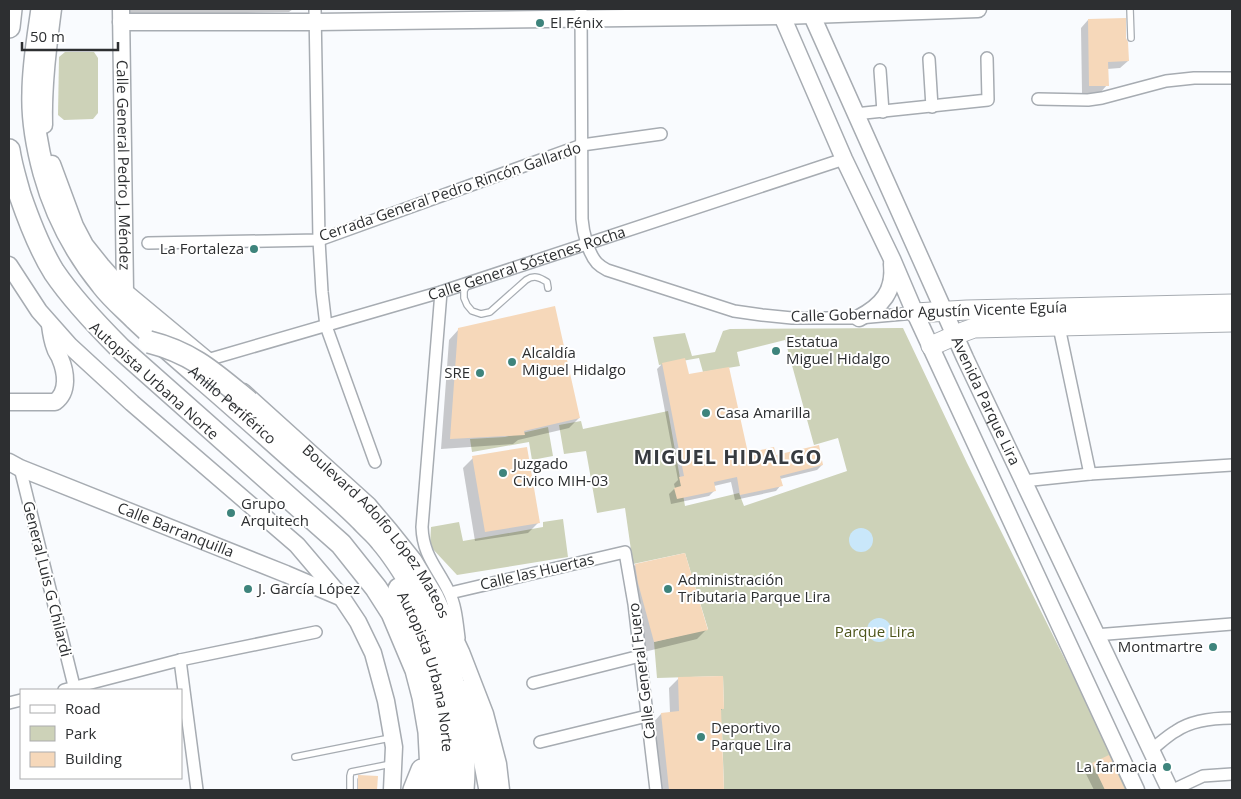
<svg xmlns="http://www.w3.org/2000/svg" width="1241" height="799" font-family="'Open Sans',sans-serif">
<rect width="100%" height="100%" fill="#f9fbfe"/>
<g fill="#cdd2b8">
<polygon points="65,52 94,52 98,58 98,113 93,119 64,120 58,115 59,57"/>
<polygon points="903,328 967,463 1130,790 724,790 722,728 696,710 724,709 723,676 657,678 654,642 708,629 685,553 633,564 625,508 597,513 586,451 564,454 559,425 581,421 583,429 668,411 685,506 739,493 744,506 847,471 838,438 814,445 785,340 737,352 740,366 703,372 699,358 659,365 653,337 685,333 692,356 715,352 723,331 730,329"/>
<polygon points="548,427 553,456 532,460 529,442 472,452 470,439 505,437"/>
<polygon points="563,519 568,557 457,575 430,546 431,527 459,522 463,541 543,527 543,522"/>
</g>
<g fill="#c9e7fa">
<circle cx="861" cy="540" r="12"/>
<circle cx="879" cy="630" r="12"/>
</g>
<g fill="#0003">
<polygon points="128,9 293,9 289,12 128,16"/>
<polygon points="1088,20 1128,61 1120,68 1107,69 1107,85 1100,93 1082,93 1081,28"/>
<polygon points="459,329 579,418 569,428 518,440 513,444 441,449 449,340"/>
<polygon points="662,364 688,375 747,454 775,457 822,465 817,470 780,479 781,485 776,491 735,500 731,482 714,486 715,490 709,496 671,504 669,494 675,488 674,484 678,480 657,369"/>
<polygon points="473,458 538,523 528,533 475,541 463,468"/>
<polygon points="635,565 707,629 697,639 644,652 625,575"/>
<polygon points="679,678 723,708 720,711 723,790 659,790 652,724 661,714 670,713 669,688"/>
<polygon points="1108,757 1124,790 1094,790 1085,772 1093,764"/>
<polygon points="359,776 376,777 376,790 357,790 357,779"/>
</g>
<g fill="#f6d8ba">
<polygon points="1126,18 1126,38 1128,42 1129,61 1108,62 1109,86 1089,86 1088,19"/>
<polygon points="555,306 580,418 524,431 525,435 450,439 458,328"/>
<polygon points="685,358 689,374 729,367 748,453 774,447 776,455 819,445 823,465 780,476 783,486 740,495 737,477 714,482 716,491 677,499 674,488 681,486 679,477 684,476 662,363"/>
<polygon points="527,447 540,523 485,532 472,456"/>
<polygon points="685,553 708,630 654,642 638,583 635,564"/>
<polygon points="723,676 724,709 721,709 724,790 669,790 661,713 679,711 678,677"/>
<polygon points="1109,755 1114,766 1125,790 1105,790 1092,763"/>
<polygon points="358,775 378,776 377,790 358,790"/>
</g>
<g fill="none" stroke-linecap="round" stroke-linejoin="round">
<g stroke="#a7acb2" stroke-width="8">
<g id="lane">
<polyline points="1130,9 1131,38"/>
<path d="M467,285L464,291V298L467,305L472,311L481,314L490,312L526,280C534,275 539,277 547,282L548,288"/>
<polyline points="295,757 390,738"/>
<polyline points="350,790 350,776 351,772 391,764"/>
</g>
</g>
<g stroke="#a7acb2" stroke-width="14">
<g id="street">
<polyline points="315,9 319,240 322,292 326,326 375,462"/>
<path d="M581,9L582,219C583,232 588,253 597,263C600,266 603,268 607,270L734,311L762,315L792,318H859L915,313"/>
<polyline points="929,59 932,107"/>
<polyline points="880,70 883,112"/>
<polyline points="1038,99 1088,100 1102,98 1166,81 1194,78 1232,78"/>
<polyline points="855,114 988,100 987,58"/>
<polyline points="148,243 319,240 582,145 661,134"/>
<path d="M441,292L422,527C423,556 437,567 449,592C456,606 457,623 459,638"/>
<polyline points="1059,327 1090,474"/>
<path id="s1" d="M207,360L441,292L844,159"/>
<polyline points="20,468 75,690"/>
<polyline points="1023,481 1090,474 1232,465"/>
<polyline points="450,593 625,552 634,604 656,790"/>
<polyline points="1095,635 1232,624"/>
<polyline points="180,660 197,790"/>
<polyline points="533,683 640,656"/>
<polyline points="64,690 180,660 316,632"/>
<polyline points="9,703 21,700"/>
<polyline points="540,742 647,716"/>
<path d="M1151,750C1159,744 1167,736 1176,731C1192,720 1213,718 1232,718"/>
<polyline points="1173,790 1203,776 1232,774"/>
</g>
</g>
<g stroke="#a7acb2" stroke-width="19">
<g id="secondary">
<path id="s2" d="M121,9L125,292"/>
<polyline points="779,9 844,159 892,259 915,313 1136,790"/>
<path id="s3" d="M809,9L965,358L1170,790"/>
<polyline points="121,22 316,22 782,16 978,9"/>
<path d="M44,125C43,86 48,47 53,9"/>
<polyline points="52,164 75,226 85,245 101,265 125,292 208,361"/>
<polyline points="9,265 39,311 70,346 132,403 297,545 342,598 358,622 373,653 386,701 394,747 392,790"/>
<path d="M859,318C882,306 895,291 892,264"/>
<path id="s4" d="M243,392L368,505L390,531L414,561L435,596L461,652L485,714L498,764L501,790"/>
<path d="M9,402H55C69,392 66,372 60,358C59,355 56,352 55,348C52,340 51,333 50,325"/>
<path id="s5" d="M9,462L20,468L286,574L340,597"/>
</g>
</g>
<g stroke="#a7acb2" stroke-width="21">
<g id="primary">
<polyline points="915,313 967,310 1232,304"/>
<polyline points="931,346 963,332 974,328 1232,322"/>
</g>
</g>
<g stroke="#a7acb2" stroke-width="24">
<g id="highway">
<path id="s6" d="M42,9C38,37 33,65 33,93C32,119 37,147 44,173C55,213 76,253 102,285C112,298 124,308 135,319C156,339 177,357 199,376C233,405 267,436 301,466C322,484 342,501 361,520C367,527 375,533 381,541C394,556 405,574 415,591C420,599 426,607 430,616C454,670 468,731 463,790"/>
<polyline points="9,27 11,9"/>
<path d="M9,150C11,165 16,180 20,195C29,221 39,248 54,272C73,300 96,324 120,348L341,544L376,588L392,613L416,670L423,697L429,732L431,771L430,790"/>
<path id="s7" d="M399,589C435,653 451,717 447,790"/>
<polyline points="466,691 480,738 490,790"/>
<polyline points="414,790 422,770"/>
</g>
</g>
<use href="#lane" stroke="#fff" stroke-width="5.5"/>
<use href="#street" stroke="#fff" stroke-width="11"/>
<use href="#secondary" stroke="#fff" stroke-width="16"/>
<use href="#primary" stroke="#fff" stroke-width="19"/>
<use href="#highway" stroke="#fff" stroke-width="21"/>
<g stroke="#a7acb2" stroke-width="24" stroke-linecap="butt">
<path id="highway-bridge" d="M149,342C193,353 215,374 249,402"/>
</g>
<use href="#highway-bridge" stroke="#fff" stroke-width="21"/>
</g>
<g fill="#3e847c" stroke="#fff" stroke-width="2">
<circle cx="540" cy="23" r="5"/>
<circle cx="254" cy="249" r="5"/>
<circle cx="776" cy="351" r="5"/>
<circle cx="512" cy="362" r="5"/>
<circle cx="480" cy="373" r="5"/>
<circle cx="706" cy="413" r="5"/>
<circle cx="503" cy="473" r="5"/>
<circle cx="231" cy="513" r="5"/>
<circle cx="248" cy="589" r="5"/>
<circle cx="668" cy="589" r="5"/>
<circle cx="1213" cy="647" r="5"/>
<circle cx="701" cy="737" r="5"/>
<circle cx="1167" cy="767" r="5"/>
</g>
<g text-anchor="middle" stroke-width="4" stroke-linejoin="round" paint-order="stroke">
<g font-size="15" fill="#2d2f31" stroke="#fff" text-anchor="start">
<text x="550" y="28">El Fénix</text>
<text x="244" y="254" text-anchor="end">La Fortaleza</text>
<text x="786" y="347">Estatua<tspan x="786" dy="17">Miguel Hidalgo</tspan></text>
<text x="522" y="358">Alcaldía<tspan x="522" dy="17">Miguel Hidalgo</tspan></text>
<text x="470" y="378" text-anchor="end">SRE</text>
<text x="716" y="418">Casa Amarilla</text>
<text x="513" y="469">Juzgado<tspan x="513" dy="17">Civico MIH-03</tspan></text>
<text x="241" y="509">Grupo<tspan x="241" dy="17">Arquitech</tspan></text>
<text x="678" y="585">Administración<tspan x="678" dy="17">Tributaria Parque Lira</tspan></text>
<text x="258" y="594">J. García López</text>
<text x="1203" y="652" text-anchor="end">Montmartre</text>
<text x="711" y="733">Deportivo<tspan x="711" dy="17">Parque Lira</tspan></text>
<text x="1157" y="772" text-anchor="end">La farmacia</text>
</g>
<g font-size="15" fill="#2d2f31" stroke="#fff">
<text dy="5" stroke="none"><textPath href="#s2" startOffset="156">Calle General Pedro J. Méndez</textPath></text>
<text transform="translate(450 192) rotate(-19)" y="5">Cerrada General Pedro Rincón Gallardo</text>
<text dy="5" stroke="none"><textPath href="#s1" startOffset="334">Calle General Sóstenes Rocha</textPath></text>
<text transform="translate(929 312) rotate(-2)" y="5">Calle Gobernador Agustín Vicente Eguía</text>
<text transform="translate(154 381) rotate(42)" y="5">Autopista Urbana Norte</text>
<text dy="5" stroke="none"><textPath href="#s3" startOffset="430">Avenida Parque Lira</textPath></text>
<text dy="5" stroke="none"><textPath href="#s6" startOffset="470">Anillo Periférico</textPath></text>
<text dy="5" stroke="none"><textPath href="#s5" startOffset="180">Calle Barranquilla</textPath></text>
<text dy="5" stroke="none"><textPath href="#s4" startOffset="194">Boulevard Adolfo López Mateos</textPath></text>
<text transform="translate(537 572) rotate(-13)" y="5">Calle las Huertas</text>
<text transform="translate(47 579) rotate(76)" y="5">General Luis G Chilardi</text>
<text transform="translate(642 671) rotate(-97)" y="5">Calle General Fuero</text>
<text dy="5" stroke="none"><textPath href="#s7" startOffset="88">Autopista Urbana Norte</textPath></text>
</g>
<g font-size="15" fill="#4d551a" stroke="#fff">
<text x="875" y="637">Parque Lira</text>
</g>
<g font-size="20" font-weight="bold" letter-spacing="1" fill="#373b40" stroke="#fff">
<text x="728" y="464">MIGUEL HIDALGO</text>
</g>
</g>
<rect width="1241" height="799" fill="none" stroke="#2d2f31" stroke-width="20"/>
<rect x="20" y="689" width="162" height="90" fill="#ffffff" stroke="#abacad"/>
<rect x="30" y="705" width="25" height="8" fill="#ffffff" stroke="#abacad"/>
<text x="65" y="714" font-size="15" fill="#2d2f31">Road</text>
<rect x="30" y="726" width="25" height="15" fill="#cdd2b8" stroke="#abacad"/>
<text x="65" y="739" font-size="15" fill="#2d2f31">Park</text>
<rect x="30" y="752" width="25" height="15" fill="#f6d8ba" stroke="#abacad"/>
<text x="65" y="764" font-size="15" fill="#2d2f31">Building</text>
<path d="M22 42v8h96v-8" fill="none" stroke="#2d2f31" stroke-width="2.5"/>
<text x="30" y="42" font-size="15" fill="#2d2f31" stroke="#ffffff" stroke-width="4" paint-order="stroke">50 m</text>
</svg>
